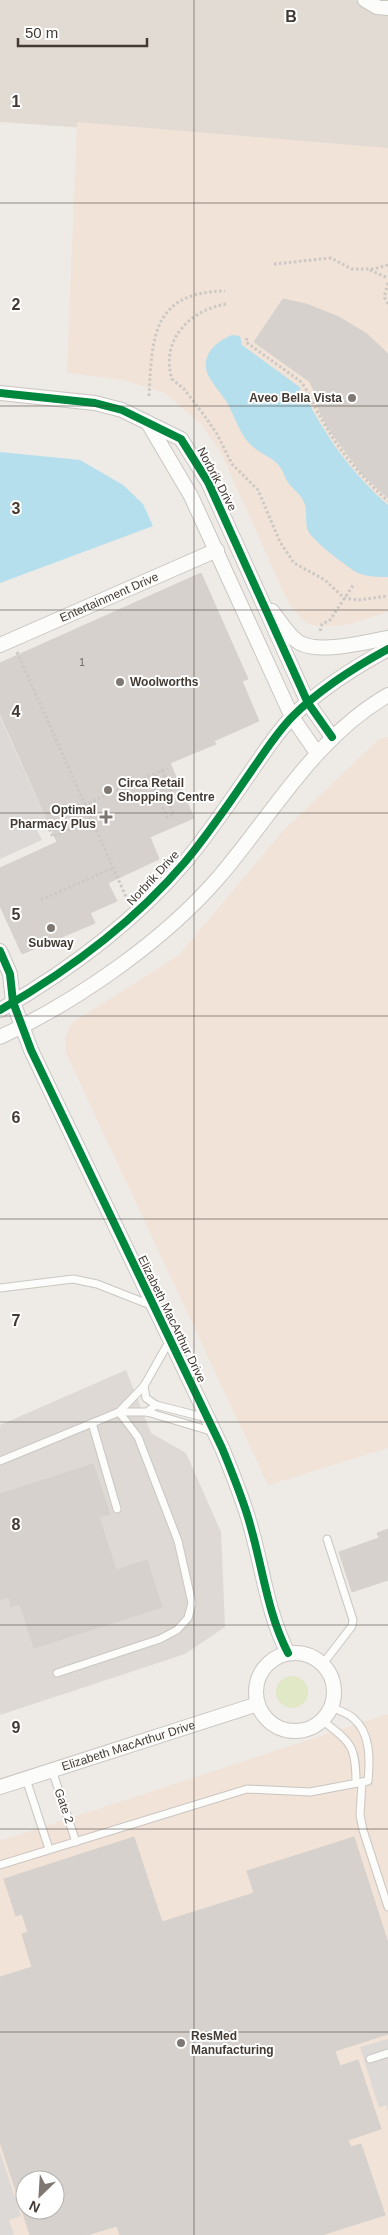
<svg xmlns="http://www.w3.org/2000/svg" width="388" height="2235" font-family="Arial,sans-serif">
<rect width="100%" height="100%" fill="#eeeae6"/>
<polygon fill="#e2dbd3" points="0,0 388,0 388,149 0,122"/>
<g fill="#f1e3d8" fill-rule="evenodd">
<polygon points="77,122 388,148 388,612 342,626 317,626 306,623 289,604 221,453 200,423 165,393 123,380 67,373"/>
<polygon points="388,737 388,1448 268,1485 66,1053 65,1037 72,1023 179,955 282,832 379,739"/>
<path d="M388,1714V2235H0V1841ZM25,2180H55V2210H25Z"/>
</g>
<polygon fill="#ded9d4" points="126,1370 151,1433 186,1453 221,1532 225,1627 185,1654 0,1715 0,1425"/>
<circle fill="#e0e8c6" cx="292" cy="1692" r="16"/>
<g fill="#ddd9d6">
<polygon points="0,717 46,819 34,824 42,840 0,859"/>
<polygon points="388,2039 388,2111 386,2105 379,2108 360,2047"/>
<polygon points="0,2152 21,2216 9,2220 14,2235 0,2235"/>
</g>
<g fill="#b5dfed">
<path d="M232,335L240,336L242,345L301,388L299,391L306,404L309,403C330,443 354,475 388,505V577C378,577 367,577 358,573C348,568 312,540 308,531C305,524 307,512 305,505C302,495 295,491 289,484C285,479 284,472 280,467C272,456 259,454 250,444C240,434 234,416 228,404C222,394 213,385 208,375C200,356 215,342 232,335Z"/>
<polygon points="0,452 80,460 123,485 143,504 153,526 0,583"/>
</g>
<g fill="#d6d1cd" stroke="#d6d1cc" fill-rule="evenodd">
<polygon points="283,299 306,304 339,317 367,334 388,354 388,498 362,474 328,428 314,399 317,398 310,382 254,342"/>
<path d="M201,573L248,679L242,681L259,721L214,741L216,744L170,763L194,818L150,837L159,859L108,883L117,901L90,913L95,923L22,954L0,906V868L57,842L0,714V663ZM76,865L90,894L55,911L40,882Z"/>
<polygon points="76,865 90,894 55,911 40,882"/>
<polygon points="93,1464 110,1514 99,1517 116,1570 147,1560 162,1607 34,1648 20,1604 11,1607 9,1597 0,1600 0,1494"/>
<polygon points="388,1529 388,1580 352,1592 339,1552 379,1538 377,1533"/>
<path d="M134,1837L162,1922L254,1893L247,1871L354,1837L388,1943V2034L335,2051L340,2066L358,2060L381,2129L348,2140L351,2147L361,2144L385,2215L322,2235H120L117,2226L87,2235H30L0,2142V1977L32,1967L22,1934L28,1932L22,1914L16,1916L4,1879ZM25,2180H55V2210H25Z"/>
</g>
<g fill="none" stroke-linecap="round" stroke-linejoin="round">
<g stroke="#cac6c2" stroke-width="9">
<g id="service">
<polyline points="0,1288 73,1279 97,1284 153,1306"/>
<polyline points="144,1386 146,1398 156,1405"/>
<polyline points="119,1412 147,1412 214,1432"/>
<polyline points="147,1412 156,1405 207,1418"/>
<polyline points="92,1423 117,1509"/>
<polyline points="0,1461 119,1412 144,1386 170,1340"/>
<polyline points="322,1665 352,1626 353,1620 327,1539"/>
<polyline points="57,1673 160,1639 177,1630 188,1618 192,1603 178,1541 138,1437 119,1412"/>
<path d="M322,1720C351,1743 356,1745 356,1783"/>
<polyline points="52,1770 76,1842"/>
<polyline points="26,1779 49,1849"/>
<polyline points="362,1782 360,1815 363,1830 388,1907"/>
<path d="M0,1865L247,1789L310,1792L368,1781C370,1760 371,1733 353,1718C347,1713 338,1710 331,1707"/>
<polyline points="370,2059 388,2053"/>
</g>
</g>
<g stroke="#cac6c2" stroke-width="16">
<g id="minor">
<polyline points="365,0 377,7 388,8"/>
<polyline points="0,393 95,403 122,410 181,439 208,482 308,703 332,737"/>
<polyline points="148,423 191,496 292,717 317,753"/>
<path d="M272,611C280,621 289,637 300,643C321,654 365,642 388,638"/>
<path id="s1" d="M0,645L217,550"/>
<path d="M0,951L10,974L13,1002L31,1050L222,1448C233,1475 244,1501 251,1528C263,1570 268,1615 288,1653"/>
<path d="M0,1010C68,971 134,922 185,862C210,832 232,799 254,767C266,750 278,731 293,716C320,689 355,667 388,649"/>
<path d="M0,1037C76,1002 165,940 219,877C273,814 314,738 388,695"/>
<circle cx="295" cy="1692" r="39"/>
<path id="s2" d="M0,1787L258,1704"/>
</g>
</g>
<g stroke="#ccc9c5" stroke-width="3" stroke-dasharray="2.5 2.5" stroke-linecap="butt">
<polyline points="274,264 331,258 352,269 373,269 388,265"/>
<polyline points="370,270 388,278"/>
<polyline points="388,283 384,297 388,304"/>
<path d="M226,304C190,310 160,340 172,379L184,389L204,415L217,434L232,464L258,490L280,542L294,563L325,580L344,598L358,600L388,596"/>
<path d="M247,338L246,342L300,381L305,387C328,435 348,465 388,501"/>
<path d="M149,396C152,338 152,292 225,291"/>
<polyline points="320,631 322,624 330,620 354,584"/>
<polyline points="17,652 127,899"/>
<polyline points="162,770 173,795"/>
<polyline points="152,784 167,817 174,814 155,773"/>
<polyline points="84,805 167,768"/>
<polyline points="34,823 46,822 53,837 92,820"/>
<polyline points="41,900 113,868"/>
</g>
<use href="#service" stroke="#fcfcfb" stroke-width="7"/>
<use href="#minor" stroke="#fcfcfb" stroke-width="14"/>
<g stroke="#fff" stroke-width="11">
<g id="cycleway">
<polyline points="0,393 95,403 122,410 181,439 208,482 308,703 332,737"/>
<path d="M0,951L10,974L13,1002L31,1050L222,1448C233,1475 244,1501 251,1528C263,1570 268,1615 288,1653"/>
<path d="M0,1010C68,971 134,922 185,862C210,832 232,799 254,767C266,750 278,731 293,716C320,689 355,667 388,649"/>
</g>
</g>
<use href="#cycleway" stroke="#00873e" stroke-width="8"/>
</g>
<path fill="none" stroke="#433a33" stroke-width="1" stroke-opacity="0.55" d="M194,0V2235M0,203H388M0,406H388M0,610H388M0,813H388M0,1016H388M0,1219H388M0,1422H388M0,1625H388M0,1829H388M0,2032H388"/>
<g fill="#7f7872" stroke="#fff" stroke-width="2">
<circle cx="352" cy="398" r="5"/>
<circle cx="120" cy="682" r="5"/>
<circle cx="108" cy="790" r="5"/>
<path d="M103.5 809.5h5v5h5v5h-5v5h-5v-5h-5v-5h5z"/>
<circle cx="51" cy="928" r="5"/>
<circle cx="181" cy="2043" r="5"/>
</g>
<g text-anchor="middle" stroke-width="4" stroke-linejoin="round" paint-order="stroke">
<g font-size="10" fill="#69615b">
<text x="82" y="666">1</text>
</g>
<g font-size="12" font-weight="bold" fill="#433a33" stroke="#fff" text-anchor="start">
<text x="342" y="402" text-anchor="end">Aveo Bella Vista</text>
<text x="130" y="686">Woolworths</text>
<text x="118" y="787">Circa Retail<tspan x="118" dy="14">Shopping Centre</tspan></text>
<text x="96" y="814" text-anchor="end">Optimal<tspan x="96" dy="14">Pharmacy Plus</tspan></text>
<text x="51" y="947" text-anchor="middle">Subway</text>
<text x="191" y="2040">ResMed<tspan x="191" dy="14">Manufacturing</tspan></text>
</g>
<g font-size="12" fill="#433a33" stroke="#fff">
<text transform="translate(217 479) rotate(62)" y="4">Norbrik Drive</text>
<text dy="4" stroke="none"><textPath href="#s1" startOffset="119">Entertainment Drive</textPath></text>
<text transform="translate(153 878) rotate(-47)" y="4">Norbrik Drive</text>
<text transform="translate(172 1319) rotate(64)" y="4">Elizabeth MacArthur Drive</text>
<text dy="4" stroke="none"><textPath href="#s2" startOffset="135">Elizabeth MacArthur Drive</textPath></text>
<text transform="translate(64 1806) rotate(71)" y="4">Gate 2</text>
</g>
</g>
<g font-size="16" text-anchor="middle" font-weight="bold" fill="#433a33" stroke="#fff" stroke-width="4" stroke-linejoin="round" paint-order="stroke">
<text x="291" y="22">B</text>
<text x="16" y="107">1</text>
<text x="16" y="310">2</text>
<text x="16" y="514">3</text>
<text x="16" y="717">4</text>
<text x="16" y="920">5</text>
<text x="16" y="1123">6</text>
<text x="16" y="1326">7</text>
<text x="16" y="1530">8</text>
<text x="16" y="1733">9</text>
</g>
<g transform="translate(40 2195) rotate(205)"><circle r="24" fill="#ffffff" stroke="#b4b0ad"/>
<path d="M0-4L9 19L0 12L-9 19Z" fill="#7f7872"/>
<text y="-8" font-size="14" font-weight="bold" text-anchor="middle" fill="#433a33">N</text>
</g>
<path d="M18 38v8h129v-8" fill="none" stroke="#433a33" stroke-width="2.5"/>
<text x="25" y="38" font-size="15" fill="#433a33" stroke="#ffffff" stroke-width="4" paint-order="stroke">50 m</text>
</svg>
